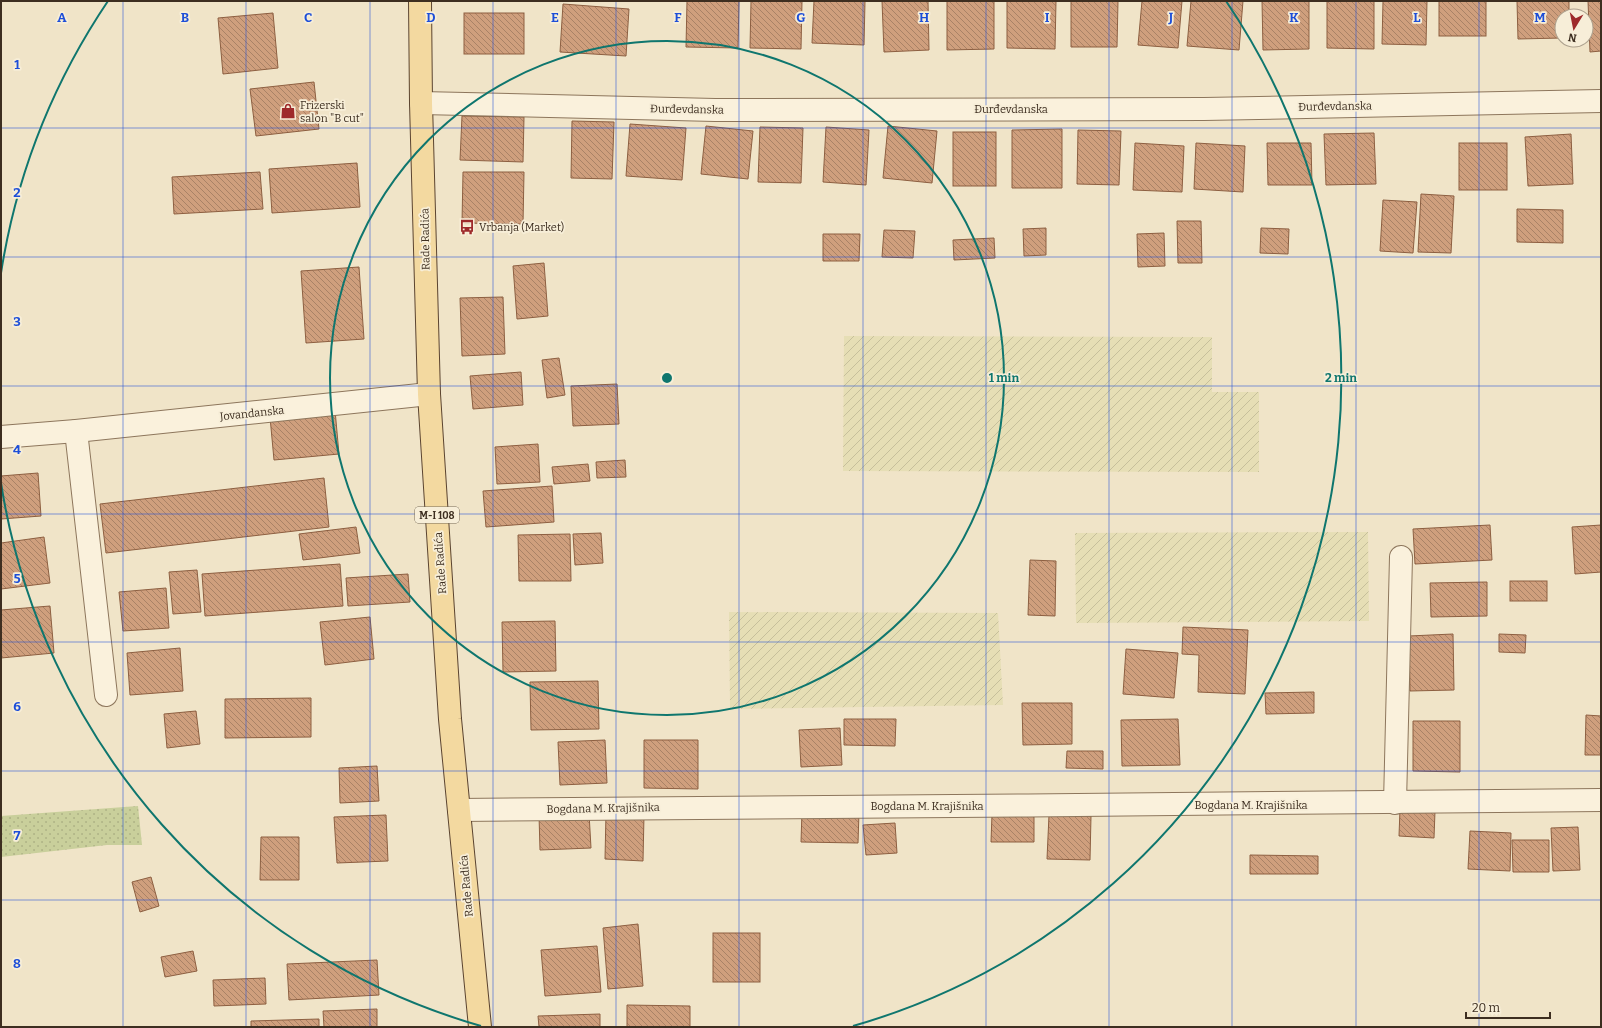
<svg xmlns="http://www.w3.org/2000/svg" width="1602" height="1028" font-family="Bitter,serif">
<defs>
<pattern id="farmland-furrows" width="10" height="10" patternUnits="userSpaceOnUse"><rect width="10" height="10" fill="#e6deb5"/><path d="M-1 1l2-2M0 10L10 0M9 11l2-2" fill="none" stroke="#c6bf9b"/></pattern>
<pattern id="grass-dots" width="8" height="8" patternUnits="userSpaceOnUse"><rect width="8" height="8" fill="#c9cf9b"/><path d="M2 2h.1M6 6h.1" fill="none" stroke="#aeb285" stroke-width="1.8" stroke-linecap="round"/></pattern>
<pattern id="building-back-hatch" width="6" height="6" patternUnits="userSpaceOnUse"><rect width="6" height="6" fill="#cf9f7d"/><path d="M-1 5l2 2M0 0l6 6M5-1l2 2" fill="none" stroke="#a98266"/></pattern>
</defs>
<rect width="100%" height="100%" fill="#f0e4c8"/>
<g fill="url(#farmland-furrows)">
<polygon points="844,336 1212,337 1212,392 1259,392 1259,472 843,471"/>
<polygon points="1368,532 1369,621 1076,623 1075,533"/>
<polygon points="729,612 998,613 1003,705 730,709"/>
</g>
<polygon fill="url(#grass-dots)" points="138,806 142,845 107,845 1,857 1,816"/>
<g fill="url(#building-back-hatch)" stroke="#8d5f41">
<polygon points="687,1 739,1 738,48 686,47"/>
<polygon points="751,1 802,1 801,49 750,48"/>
<polygon points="814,1 865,1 864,45 812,43"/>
<polygon points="882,1 928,1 929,50 884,52"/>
<polygon points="947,1 994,1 994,49 947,50"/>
<polygon points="1007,1 1056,1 1055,49 1007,48"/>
<polygon points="1071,1 1118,1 1117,47 1071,47"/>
<polygon points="1142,1 1182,1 1178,48 1138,45"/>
<polygon points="1191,1 1243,1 1239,50 1187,46"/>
<polygon points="1262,1 1309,1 1309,49 1263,50"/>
<polygon points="1327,1 1374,1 1374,49 1327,48"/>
<polygon points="1383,1 1427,1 1426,45 1382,44"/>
<rect x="1439" y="1" width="47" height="35"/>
<polygon points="1517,1 1569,1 1569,16 1562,16 1562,38 1518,39"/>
<polygon points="1588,1 1601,1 1601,51 1590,52"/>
<polygon points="563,4 629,9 626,56 560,52"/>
<polygon points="273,13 278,68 223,74 218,18"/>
<rect x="464" y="13" width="60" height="41"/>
<polygon points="314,82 319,129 256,136 250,89"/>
<polygon points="462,116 524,117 523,162 460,160"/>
<polygon points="572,121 614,122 612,179 571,178"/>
<polygon points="630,124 686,128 682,180 626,176"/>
<polygon points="706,126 753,131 748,179 701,174"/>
<polygon points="888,126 937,131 932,183 883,178"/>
<polygon points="760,127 803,128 801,183 758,182"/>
<polygon points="826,127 869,130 866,185 823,182"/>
<polygon points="1062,129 1062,188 1012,188 1012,130"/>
<polygon points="1078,130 1121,131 1119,185 1077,184"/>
<rect x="953" y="132" width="43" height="54"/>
<polygon points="1374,133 1376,184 1326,185 1324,134"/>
<polygon points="1571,134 1573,184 1528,186 1525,137"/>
<polygon points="1135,143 1184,146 1182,192 1133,190"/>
<polygon points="1196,143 1245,146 1243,192 1194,189"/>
<polygon points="1267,143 1311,143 1312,185 1268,185"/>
<rect x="1459" y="143" width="48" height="47"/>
<polygon points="357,163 360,207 272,213 269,169"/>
<polygon points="260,172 263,209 174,214 172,177"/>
<polygon points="463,172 524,172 523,224 462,223"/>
<polygon points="1421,194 1454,196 1451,253 1418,252"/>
<polygon points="1383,200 1417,202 1413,253 1380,251"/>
<polygon points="1517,209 1563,210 1563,243 1517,242"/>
<polygon points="1177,221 1201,221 1202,263 1178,263"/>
<polygon points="1046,228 1046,255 1024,256 1023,229"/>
<polygon points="1261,228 1289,229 1288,254 1260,253"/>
<polygon points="884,230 915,231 913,258 882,257"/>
<polygon points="1164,233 1165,266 1138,267 1137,234"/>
<polygon points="823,234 860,234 859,261 823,261"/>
<polygon points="994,238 995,258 954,260 953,240"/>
<polygon points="544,263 548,316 517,319 513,266"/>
<polygon points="359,267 364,339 306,343 301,271"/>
<polygon points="503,297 505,354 462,356 460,298"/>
<polygon points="559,358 565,395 547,398 542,360"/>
<polygon points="521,372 523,405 473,409 470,376"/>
<polygon points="617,384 619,424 573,426 571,386"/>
<polygon points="335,410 339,454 274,460 270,417"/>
<polygon points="538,444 540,482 497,484 495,447"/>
<polygon points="625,460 626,477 597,478 596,462"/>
<polygon points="588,464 590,481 554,484 552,467"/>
<polygon points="38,473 41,516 1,519 1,476"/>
<polygon points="324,478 329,527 106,553 100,504"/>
<polygon points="552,486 554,522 486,527 483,491"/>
<polygon points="1490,525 1492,560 1415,564 1413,529"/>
<polygon points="1601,525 1601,572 1575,574 1572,527"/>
<polygon points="356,527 360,553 303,560 299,534"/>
<polygon points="601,533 603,563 575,565 573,534"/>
<polygon points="570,534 571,581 519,581 518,535"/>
<polygon points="44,537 50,583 1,589 1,543"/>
<polygon points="1030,560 1056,561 1055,616 1028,615"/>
<polygon points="340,564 343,606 205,616 202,574"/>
<polygon points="197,570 201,612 173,614 169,572"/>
<polygon points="408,574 410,602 348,606 346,578"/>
<rect x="1510" y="581" width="37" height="20"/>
<polygon points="1487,582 1487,616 1431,617 1430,583"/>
<polygon points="166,588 169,628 123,631 119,592"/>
<polygon points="50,606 54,653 1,658 1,610"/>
<polygon points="370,617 374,659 325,665 320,622"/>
<polygon points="555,621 556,671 503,672 502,622"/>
<polygon points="1183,627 1248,630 1245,694 1198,692 1199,655 1182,654"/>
<polygon points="1453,634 1454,690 1410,691 1409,636"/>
<polygon points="1499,634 1526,635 1525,653 1499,652"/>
<polygon points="180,648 183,691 130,695 127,653"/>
<polygon points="1126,649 1178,653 1174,698 1123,694"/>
<polygon points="598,681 599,729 531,730 530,682"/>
<polygon points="1314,692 1314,713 1266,714 1265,693"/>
<polygon points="311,698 311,737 225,738 225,699"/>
<polygon points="1022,703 1072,703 1072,744 1023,745"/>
<polygon points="196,711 200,744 167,748 164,714"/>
<polygon points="1586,715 1601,716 1601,755 1585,755"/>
<polygon points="844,719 896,719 895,746 844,745"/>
<polygon points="1178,719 1180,765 1122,766 1121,720"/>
<polygon points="1413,721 1460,721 1460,772 1413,771"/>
<polygon points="840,728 842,765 801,767 799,730"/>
<polygon points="605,740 607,783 560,785 558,742"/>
<polygon points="644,740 698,740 698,789 644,788"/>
<polygon points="1067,751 1103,751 1103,769 1066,768"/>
<polygon points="377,766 379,801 340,803 339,768"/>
<polygon points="1400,809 1435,811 1434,838 1399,836"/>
<polygon points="802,811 859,812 858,843 801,842"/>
<polygon points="589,813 591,848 540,850 539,815"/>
<polygon points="606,813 644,815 643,861 605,859"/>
<polygon points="992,814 1034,814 1034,842 991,842"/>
<polygon points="386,815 388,861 337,863 334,817"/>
<polygon points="1049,815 1091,816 1090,860 1047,859"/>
<polygon points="895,823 897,853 866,855 863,825"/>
<polygon points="1578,827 1580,870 1553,871 1551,828"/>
<polygon points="1470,831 1511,833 1510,871 1468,869"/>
<polygon points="261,837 299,837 299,880 260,880"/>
<polygon points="1512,840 1549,840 1549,872 1513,872"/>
<polygon points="1250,855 1318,856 1318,874 1250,874"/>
<polygon points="151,877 159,906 140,912 132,882"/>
<polygon points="638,924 643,986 608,989 603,928"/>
<rect x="713" y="933" width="47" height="49"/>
<polygon points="597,946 601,992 545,996 541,950"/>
<polygon points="193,951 197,971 165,977 161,957"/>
<polygon points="377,960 379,995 289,1000 287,964"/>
<polygon points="265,978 266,1004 214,1006 213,980"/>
<polygon points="627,1005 690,1006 690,1027 627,1027"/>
<polygon points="377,1009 377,1027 324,1027 323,1011"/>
<polygon points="600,1014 600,1027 539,1027 538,1016"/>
<polygon points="319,1019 319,1027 251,1027 251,1021"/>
</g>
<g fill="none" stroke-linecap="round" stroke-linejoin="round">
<g stroke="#8d765c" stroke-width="24">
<g id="minor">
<polyline points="421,103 715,110 1204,109 1601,101"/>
<polyline points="76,431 106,695"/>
<polyline points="1,437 76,431 429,394"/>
<polyline points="1395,803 1401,557"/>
<path d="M459,810C840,805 1220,806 1601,800"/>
</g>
</g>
<g stroke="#5b4430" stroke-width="24">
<polyline id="major" points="420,1 421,103 429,394 450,719 480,1027"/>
</g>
<use href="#minor" stroke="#faf1dc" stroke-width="22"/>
<use href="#major" stroke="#f3d9a0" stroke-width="22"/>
</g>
<path fill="none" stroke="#1d4ed8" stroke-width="1" stroke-opacity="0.55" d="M123,1V1027M246,1V1027M370,1V1027M493,1V1027M616,1V1027M739,1V1027M863,1V1027M986,1V1027M1109,1V1027M1232,1V1027M1356,1V1027M1479,1V1027M1,128H1601M1,257H1601M1,386H1601M1,514H1601M1,642H1601M1,771H1601M1,900H1601"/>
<g fill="none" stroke="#0f766e" stroke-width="2">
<circle cx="667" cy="378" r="337"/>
<path d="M481 1026A674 674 0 0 1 1 483M1 273A674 674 0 0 1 108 1M1226 1A674 674 0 0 1 853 1026"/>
</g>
<defs>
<g id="shop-bare" transform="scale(1.2)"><path d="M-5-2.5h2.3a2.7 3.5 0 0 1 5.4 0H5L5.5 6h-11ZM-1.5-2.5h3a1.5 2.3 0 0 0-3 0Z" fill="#9e2a2b" stroke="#f7eed8" stroke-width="2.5" paint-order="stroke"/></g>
<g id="bus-bare" transform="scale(1.2)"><path d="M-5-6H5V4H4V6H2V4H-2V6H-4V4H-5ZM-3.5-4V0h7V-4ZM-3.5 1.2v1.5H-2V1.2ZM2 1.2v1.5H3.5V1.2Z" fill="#9e2a2b" stroke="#f7eed8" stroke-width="2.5" paint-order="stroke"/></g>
</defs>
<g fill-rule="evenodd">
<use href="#shop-bare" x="288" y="111"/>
<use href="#bus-bare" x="467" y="227"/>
</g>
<g text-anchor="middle" stroke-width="3.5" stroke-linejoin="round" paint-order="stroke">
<rect fill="#f7eed8" stroke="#756857" stroke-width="1" x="415" y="507" width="44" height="16" rx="3"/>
<g font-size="10" font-weight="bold" fill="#3d2e20">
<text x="437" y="519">M-I 108</text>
</g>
<g font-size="11" fill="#3d2e20" stroke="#f7eed8" text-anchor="start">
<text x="300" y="109">Frizerski<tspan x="300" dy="13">salon "B cut"</tspan></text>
<text x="479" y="231">Vrbanja (Market)</text>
</g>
<g font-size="11" fill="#3d2e20" stroke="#f7eed8">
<text transform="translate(1335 106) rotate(-1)" y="4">Đurđevdanska</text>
<text transform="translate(687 109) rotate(1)" y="4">Đurđevdanska</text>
<text x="1011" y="113">Đurđevdanska</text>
<text transform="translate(425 239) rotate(-91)" y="4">Rade Radića</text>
<text transform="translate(252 413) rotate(-6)" y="4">Jovandanska</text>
<text transform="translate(440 563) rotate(-94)" y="4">Rade Radića</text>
<text x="1251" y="809">Bogdana M. Krajišnika</text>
<text x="927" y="810">Bogdana M. Krajišnika</text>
<text transform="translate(603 808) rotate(-1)" y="4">Bogdana M. Krajišnika</text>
<text transform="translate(466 886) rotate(-95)" y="4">Rade Radića</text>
</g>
</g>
<g font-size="13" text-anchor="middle" font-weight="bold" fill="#1d4ed8" stroke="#f7eed8" stroke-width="3.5" stroke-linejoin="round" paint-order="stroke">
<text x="62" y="22">A</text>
<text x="185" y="22">B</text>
<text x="308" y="22">C</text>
<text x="431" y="22">D</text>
<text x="555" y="22">E</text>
<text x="678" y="22">F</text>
<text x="801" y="22">G</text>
<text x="924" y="22">H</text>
<text x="1047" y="22">I</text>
<text x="1171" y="22">J</text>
<text x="1294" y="22">K</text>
<text x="1417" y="22">L</text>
<text x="1540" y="22">M</text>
<text x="17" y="69">1</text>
<text x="17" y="197">2</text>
<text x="17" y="326">3</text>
<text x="17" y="454">4</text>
<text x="17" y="583">5</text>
<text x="17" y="711">6</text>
<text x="17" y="840">7</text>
<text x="17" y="968">8</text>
</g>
<circle cx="667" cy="378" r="6" fill="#0f766e" stroke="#f7eed8" stroke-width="2"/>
<g font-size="12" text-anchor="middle" font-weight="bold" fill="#0f766e" stroke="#f7eed8" stroke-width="3.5" stroke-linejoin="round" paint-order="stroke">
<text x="1004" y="382">1 min</text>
<text x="1341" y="382">2 min</text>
</g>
<rect width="1602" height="1028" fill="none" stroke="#3d2e20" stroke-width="4"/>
<g transform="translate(1574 28) rotate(190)"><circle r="19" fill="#f7eed8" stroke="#ada18e"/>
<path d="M0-3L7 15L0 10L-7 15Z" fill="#9e2a2b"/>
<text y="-6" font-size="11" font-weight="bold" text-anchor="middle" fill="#3d2e20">N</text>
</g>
<path d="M1466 1012v6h84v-6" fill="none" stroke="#3d2e20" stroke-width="2"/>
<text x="1472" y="1012" font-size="12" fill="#3d2e20" stroke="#f7eed8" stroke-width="3" paint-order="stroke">20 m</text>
</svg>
